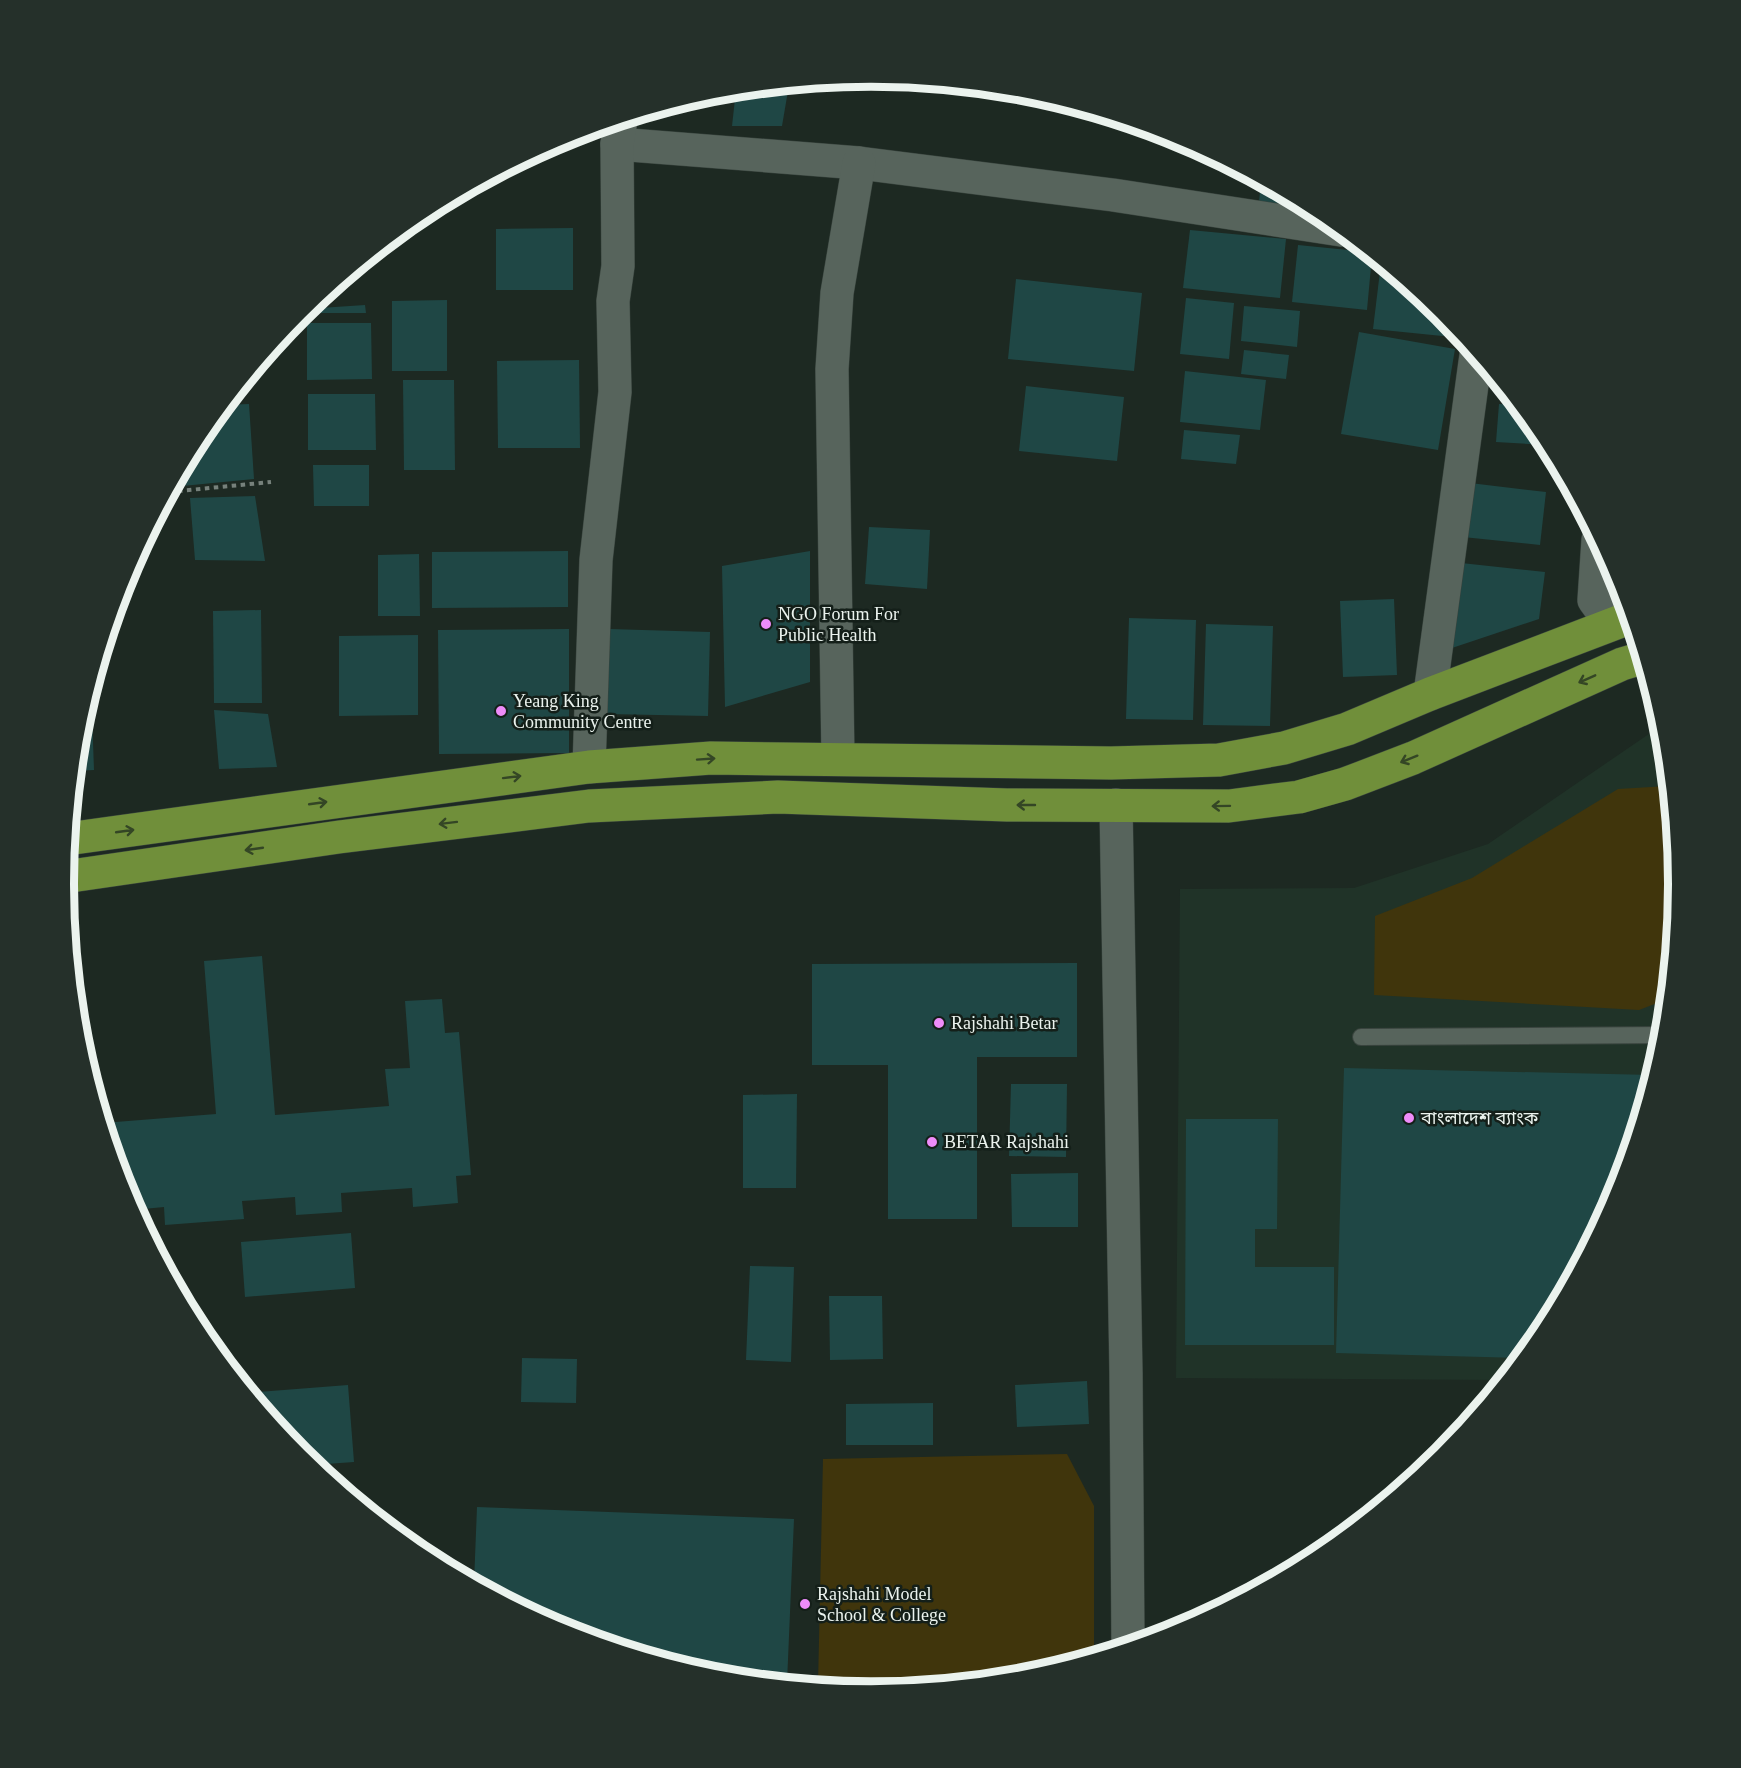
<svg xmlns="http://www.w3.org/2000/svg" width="1741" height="1768" font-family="'Times New Roman','Noto Sans Bengali',serif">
<rect width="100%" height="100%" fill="#1d2922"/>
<polygon fill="#203328" points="1662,725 1678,884 1662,1042 1616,1193 1542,1333 1503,1380 1176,1378 1180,889 1354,888 1488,844"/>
<g fill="#40350c">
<polygon points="1668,786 1678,884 1667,998 1665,1000 1639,1010 1374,995 1375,916 1472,878 1618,789"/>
<polygon points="1067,1454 1094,1506 1094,1656 1028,1676 870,1691 818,1686 823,1459"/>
</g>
<g fill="#1f4745">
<polygon points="869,77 960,85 959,90 868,79"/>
<polygon points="789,85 782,126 732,126 736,90"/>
<polygon points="713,92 717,92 716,101 661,116 662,108"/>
<polygon points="1261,182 1319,213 1258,211"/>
<polygon points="573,228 573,290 496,290 496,229"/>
<polygon points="1190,230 1286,239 1280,298 1183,288"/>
<polygon points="1298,245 1368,252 1372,256 1367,310 1292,302"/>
<polygon points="1381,263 1442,313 1462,338 1373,329"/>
<polygon points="1016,279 1142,293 1134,371 1008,359"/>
<polygon points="1186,298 1234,303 1229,359 1180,354"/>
<polygon points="447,300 447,371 392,371 392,301"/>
<polygon points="365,305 366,313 320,313 320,308"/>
<polygon points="1244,306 1300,311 1297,347 1241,341"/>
<polygon points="307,323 371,323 372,379 307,380"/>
<polygon points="1359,332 1455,349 1438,450 1341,434"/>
<polygon points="1244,350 1289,355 1286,379 1241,374"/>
<polygon points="579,360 580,448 498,448 497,361"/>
<polygon points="1185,371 1266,380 1260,430 1180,422"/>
<polygon points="403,380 454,380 455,470 404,470"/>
<polygon points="1026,386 1124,397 1117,461 1019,451"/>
<polygon points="308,394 375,394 376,450 308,450"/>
<polygon points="249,404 254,479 172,487 199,435 224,405"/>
<polygon points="1499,404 1517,405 1542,436 1547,445 1496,442"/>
<polygon points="1184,430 1240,435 1236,464 1181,459"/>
<polygon points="313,465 369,465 369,506 314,506"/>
<polygon points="1470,483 1546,492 1540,545 1463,537"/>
<polygon points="255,496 265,561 195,560 190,498"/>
<polygon points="869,527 930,530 927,589 865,584"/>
<polygon points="568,551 568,607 432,608 432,552"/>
<polygon points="810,551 810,682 725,707 722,566"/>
<polygon points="419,554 420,616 378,616 378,555"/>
<polygon points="1452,562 1545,572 1539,619 1446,650"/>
<polygon points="1394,599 1397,675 1343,677 1340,601"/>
<polygon points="261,610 262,703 214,703 213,611"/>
<polygon points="1129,618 1196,620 1193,720 1126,719"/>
<polygon points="1206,624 1273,626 1270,726 1203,725"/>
<polygon points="569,629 569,753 439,754 438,630"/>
<polygon points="609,629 710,632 708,716 606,714"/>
<polygon points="418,635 418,715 339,716 339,636"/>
<polygon points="91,686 94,770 74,771 79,726"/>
<polygon points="214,710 268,714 277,767 219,769"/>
<polygon points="262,956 275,1115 389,1106 385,1069 410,1068 405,1001 442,999 445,1033 459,1032 471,1175 456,1176 458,1203 413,1207 412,1188 341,1193 342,1212 296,1215 295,1197 242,1201 244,1219 165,1225 164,1207 133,1210 124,1193 103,1123 216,1114 204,961"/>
<polygon points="1077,963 1077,1057 977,1057 977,1219 888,1219 888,1065 812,1065 812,964"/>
<polygon points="1344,1068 1652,1075 1616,1193 1542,1333 1521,1358 1336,1353"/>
<polygon points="1011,1084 1067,1084 1066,1157 1009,1156"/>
<polygon points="797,1094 796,1188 743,1188 743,1095"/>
<polygon points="1186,1119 1278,1119 1277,1229 1255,1229 1255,1267 1334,1267 1334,1345 1185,1345"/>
<polygon points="1078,1173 1078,1227 1012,1227 1011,1174"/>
<polygon points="351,1233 355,1288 245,1297 241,1242"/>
<polygon points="750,1266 794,1267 791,1362 746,1360"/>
<polygon points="829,1296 882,1296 883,1359 830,1360"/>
<polygon points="522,1358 577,1359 576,1403 521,1402"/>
<polygon points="1087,1381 1089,1424 1017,1427 1015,1385"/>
<polygon points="348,1385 354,1462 312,1465 299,1455 258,1405 258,1392"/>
<polygon points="933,1403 933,1445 846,1445 846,1404"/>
<polygon points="477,1507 794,1519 787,1683 713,1676 561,1630 474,1583"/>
</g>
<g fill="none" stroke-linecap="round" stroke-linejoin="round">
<g stroke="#39443e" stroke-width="18">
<polyline id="service" points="1361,1037 1663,1035"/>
</g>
<g stroke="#39443e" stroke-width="34">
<g id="minor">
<polyline points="617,144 859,163 1113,195 1341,230"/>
<polyline points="1598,540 1594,600 1602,611 1620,620"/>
<polyline points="1430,694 1476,355"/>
<polyline points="838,759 832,369 837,293 859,163"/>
<polyline points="589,767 596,560 615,392 613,301 618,266 617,144 621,120"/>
<polyline points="1116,805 1126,1373 1128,1646"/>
</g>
</g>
<g stroke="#39443e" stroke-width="34">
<g id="trunk">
<polyline points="67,839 589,767 711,758 1111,763 1219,760 1284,748 1347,729 1430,694 1629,618"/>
<polyline points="64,877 339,837 589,806 778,797 1007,805 1229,806 1299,797 1345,784 1413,758 1622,664 1642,658"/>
</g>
</g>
<polyline stroke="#76817b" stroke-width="4" stroke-dasharray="4.5 4.5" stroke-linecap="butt" points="169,492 271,482"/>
<use href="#service" stroke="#57645c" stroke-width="16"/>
<use href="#minor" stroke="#57645c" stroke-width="33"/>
<use href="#trunk" stroke="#708f3a" stroke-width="33"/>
</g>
<defs><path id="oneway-shaft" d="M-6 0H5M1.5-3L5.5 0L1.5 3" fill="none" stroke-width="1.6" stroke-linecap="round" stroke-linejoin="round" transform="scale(1.5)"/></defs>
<g stroke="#344625">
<use href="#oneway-shaft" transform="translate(1587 679) rotate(156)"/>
<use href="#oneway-shaft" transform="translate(706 759) rotate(-4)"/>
<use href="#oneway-shaft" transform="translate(1409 759) rotate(158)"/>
<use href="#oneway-shaft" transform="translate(512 777) rotate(-7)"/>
<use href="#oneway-shaft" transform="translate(318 803) rotate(-8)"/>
<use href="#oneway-shaft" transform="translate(1026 805) rotate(-180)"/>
<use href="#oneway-shaft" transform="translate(1221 806) rotate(179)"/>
<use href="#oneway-shaft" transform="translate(448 823) rotate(173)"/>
<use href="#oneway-shaft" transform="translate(125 831) rotate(-8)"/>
<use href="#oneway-shaft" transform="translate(254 849) rotate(172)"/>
</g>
<g fill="#ee8cf9" stroke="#141f19" stroke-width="2">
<circle cx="766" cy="624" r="6"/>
<circle cx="501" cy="711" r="6"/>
<circle cx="939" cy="1023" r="6"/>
<circle cx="1409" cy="1118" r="6"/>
<circle cx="932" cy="1142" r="6"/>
<circle cx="805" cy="1604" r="6"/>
</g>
<g text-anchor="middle" stroke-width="5" stroke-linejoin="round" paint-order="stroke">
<g font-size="18" fill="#ebf3ee" stroke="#141f19" text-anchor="start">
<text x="778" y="620">NGO Forum For<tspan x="778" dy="21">Public Health</tspan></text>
<text x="513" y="707">Yeang King<tspan x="513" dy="21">Community Centre</tspan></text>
<text x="951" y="1029">Rajshahi Betar</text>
<text x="1421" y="1124">বাংলাদেশ ব্যাংক</text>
<text x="944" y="1148">BETAR Rajshahi</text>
<text x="817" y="1600">Rajshahi Model<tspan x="817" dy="21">School &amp; College</tspan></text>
</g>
</g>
<path d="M0 0H1741V1768H0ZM74 884a797 797 0 1 1 1594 0a797 797 0 1 1-1594 0Z" fill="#25302a" fill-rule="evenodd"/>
<path fill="none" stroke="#ebf3ee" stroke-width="8" d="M74 884a797 797 0 1 1 1594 0a797 797 0 1 1-1594 0Z"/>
</svg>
